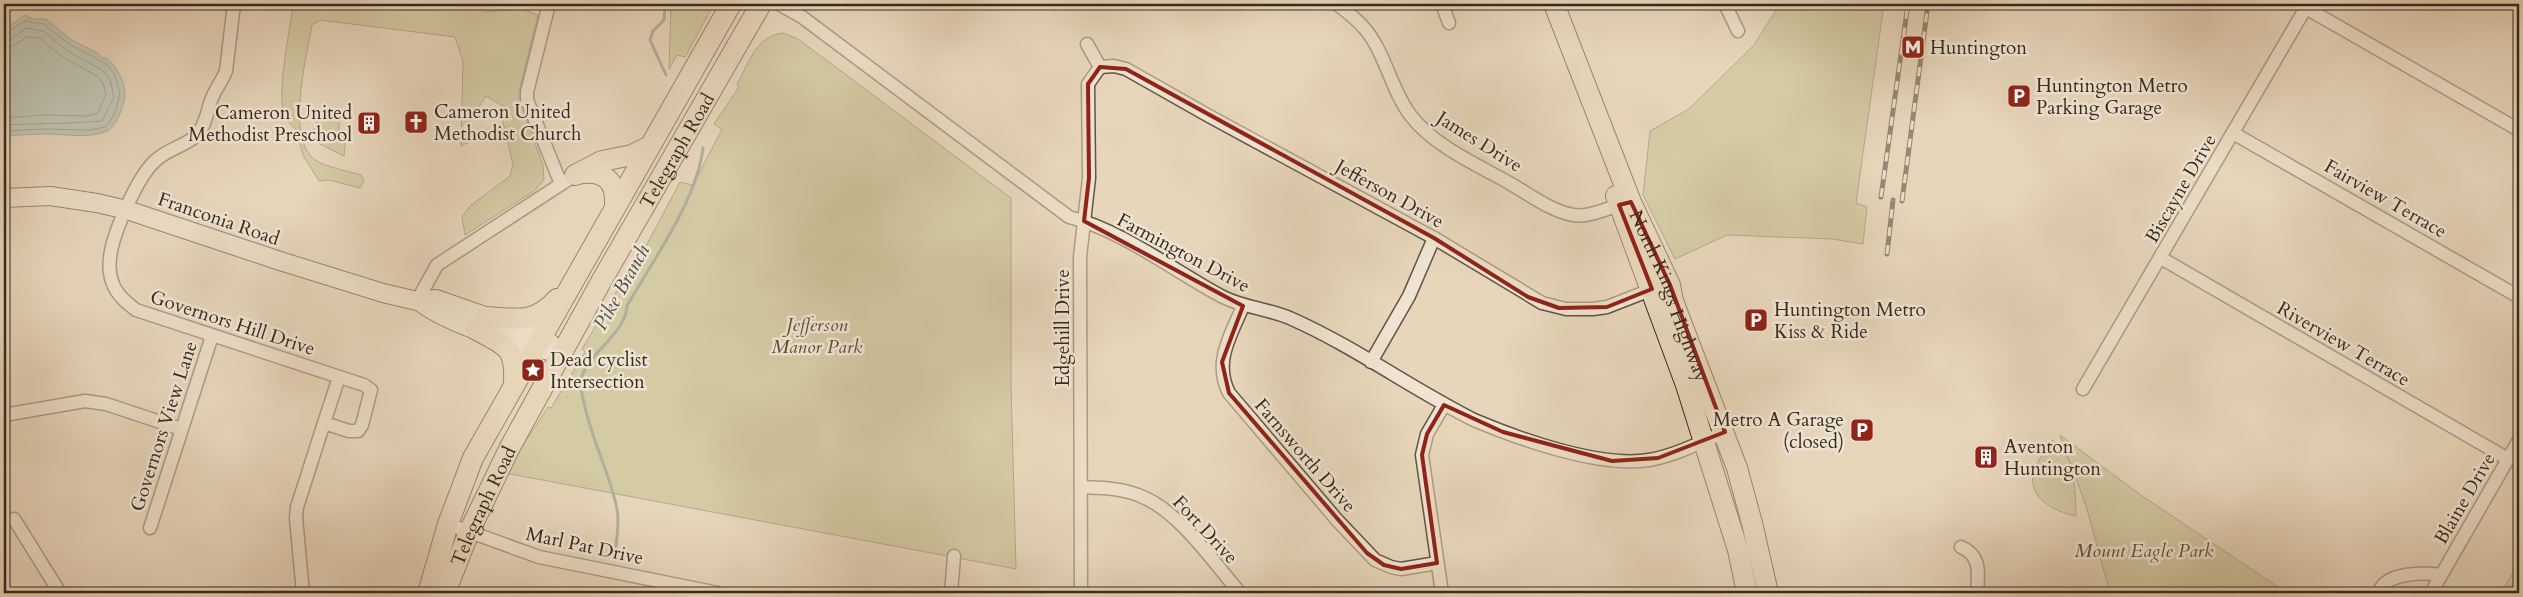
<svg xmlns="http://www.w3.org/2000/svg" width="2523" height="597" font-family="Cardo,serif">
<rect width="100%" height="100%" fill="#e7d6ba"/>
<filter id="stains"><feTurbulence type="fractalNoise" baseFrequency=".004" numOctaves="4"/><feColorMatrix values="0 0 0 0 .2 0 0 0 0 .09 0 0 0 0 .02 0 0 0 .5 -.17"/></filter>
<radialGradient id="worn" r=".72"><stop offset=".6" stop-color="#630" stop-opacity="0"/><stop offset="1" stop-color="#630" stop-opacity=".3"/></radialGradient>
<g fill="#bcbc8b" stroke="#797255">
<path d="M293,4H484L485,12L522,9L538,15L518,95L543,166L544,180L534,191L465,235L462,217L470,206L510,176L513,165L503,122L508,109L486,96L468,123L469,142L461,146L463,61L455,37L320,20L312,25C307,55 284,143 317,161C330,168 347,171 361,175L364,181L360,188L329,180L319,181L303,155L296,129C290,125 285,117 283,110C278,83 290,32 293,4Z"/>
<polygon points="671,4 714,4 685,57 677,55 669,69"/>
<polygon points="1775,4 1884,4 1856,203 1867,207 1863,244 1832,239 1727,235 1675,259 1643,195 1650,131 1689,109 1754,45 1776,10"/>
<path d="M783,33L798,39L1011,198V383L1016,569L505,473L548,407L551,408L585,352L582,349L633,264L638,261L680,182L693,185L722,129L714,124L739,87L737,85C748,64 756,36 783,33Z"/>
<polygon points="317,118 339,120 339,136 346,137 344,156 318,143 313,129 316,129"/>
<polygon points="2060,435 2142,496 2287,593 2110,593 2086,506"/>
<path d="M2051,440C2075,451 2076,494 2076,516C2055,512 2026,498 2034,471C2038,460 2045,450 2051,440Z"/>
<polygon points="2519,564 2519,593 2500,593"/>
</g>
<path fill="#98b8b6" stroke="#717f7a" d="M25,15L33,19H46L72,40L99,54L102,58H107C119,69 128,86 124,102C121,111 116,127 107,131C89,139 65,134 46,134C32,134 18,135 4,136V30Z"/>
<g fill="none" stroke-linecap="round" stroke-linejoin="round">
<g stroke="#67706a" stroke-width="1">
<polyline points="4,34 25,21 44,24 69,44 106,64 115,75 120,93 116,110 109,123 105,127 89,130 45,129 4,131"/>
<path d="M4,40L11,39L26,28L43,31L66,50L102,70L110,79L114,97L102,121C70,124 37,123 4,125"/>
<polyline points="4,48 13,46 27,37 40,38 61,56 97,76 103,83 106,94 98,113 87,116 45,115 4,118"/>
</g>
<g stroke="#717f7a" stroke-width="3">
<polyline points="665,4 664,20 653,31 650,40 666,75"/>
<path d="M615,555C616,541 620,523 617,509C610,474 593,443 585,407C583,398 580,389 581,380C586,354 626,334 627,306C653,260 697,200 703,148"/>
<polyline points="611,593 612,589"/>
</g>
<g stroke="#625446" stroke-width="15">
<g id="minor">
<path d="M234,4L226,71C222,81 216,88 212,98C207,110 206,126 196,136C183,147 165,150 154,162C137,178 112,235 110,258C109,266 110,277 113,284C117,295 127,303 136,310L364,385L371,390L362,425L358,431H349L324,423L297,507L296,518L303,593"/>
<polyline points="549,4 527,92 527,100 561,184"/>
<path d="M779,4L802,17L1069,217C1122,230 1174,271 1223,297C1245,308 1270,309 1292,319C1355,347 1412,389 1474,420C1519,439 1600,468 1649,460C1674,456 1701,442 1725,432"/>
<path d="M1337,4C1346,11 1357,19 1365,29C1386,54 1391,90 1411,116C1435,147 1478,165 1511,184C1530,195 1551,211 1573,215C1589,218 1609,207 1624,204"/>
<polyline points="1442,4 1449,23"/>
<polyline points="1725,4 1738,31"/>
<polyline points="2306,8 2519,130"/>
<polyline points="1087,44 1100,67"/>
<polyline points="1100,67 1114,66 1126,69 1209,116 1434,238 1542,303 1566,309 1593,309 1607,307 1658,287"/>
<polyline points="2233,133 2519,297"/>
<polyline points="2161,258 2508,459"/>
<polyline points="417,301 437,265 575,175"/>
<path d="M1243,306C1231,335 1213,362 1229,393L1337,520L1375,560L1391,567L1401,569L1437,563"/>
<polyline points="1371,362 1409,296 1434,238"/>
<polyline points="2083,389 2308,4"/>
<polyline points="4,415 85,401 106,404 181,429"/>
<polyline points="324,423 339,377"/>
<path d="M1081,487C1101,488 1120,488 1138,495C1178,509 1213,562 1240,593"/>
<polyline points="14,519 60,593"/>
<polyline points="448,524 539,557 718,593"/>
<polyline points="150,528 212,336"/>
<path d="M1961,547C1982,556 1978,574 1977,593"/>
<polyline points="951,593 954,556"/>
<polyline points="1081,593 1080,257 1089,178 1088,84 1100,67"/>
<polyline points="1442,593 1422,455 1427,434 1444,405"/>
<path d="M2379,593C2384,572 2425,572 2441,575"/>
<polyline points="2431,593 2519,440"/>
</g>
</g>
<g stroke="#36291f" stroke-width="20">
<g id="secondary">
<polyline points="4,198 50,196 97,203 127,210 280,261 383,293 417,301 436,299 542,336 561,353"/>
<path d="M420,302C449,324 513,344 549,351"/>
</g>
</g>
<g stroke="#36291f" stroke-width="22">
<g id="primary">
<path id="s1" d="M1554,4L1631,202L1670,285L1673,301L1737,468L1752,523L1768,593"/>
<path d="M577,174C602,169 617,179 615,206"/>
<polyline points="575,175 602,161 632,155 648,147"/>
<polyline points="1616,196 1686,385 1738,550 1747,593"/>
<path d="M485,317C516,319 535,324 557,299"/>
<path d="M475,329C506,346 516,346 514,384"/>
<polyline points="428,593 448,524 473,458 731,4"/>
<path id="s2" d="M445,593L469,532L510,447L602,280L761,4"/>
</g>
</g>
<use href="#minor" stroke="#efe4d2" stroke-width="12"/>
<use href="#secondary" stroke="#efe4d2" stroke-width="18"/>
<use href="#primary" stroke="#e7d6ba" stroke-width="20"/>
<g stroke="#36291f" stroke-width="5">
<g id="rail">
<polyline points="1881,197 1908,4"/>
<polyline points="1902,201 1928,4"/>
<polyline points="1887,254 1893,200"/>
</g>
</g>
<use href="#rail" stroke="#efe4d2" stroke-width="3" stroke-dasharray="9" stroke-linecap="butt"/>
</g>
<path d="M0 0H2523V597H0ZM1100,67L1126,69L1434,238L1528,297L1559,308L1607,307L1652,289L1619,205L1631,202L1670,285L1725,432L1658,458L1612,461L1503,432L1444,405L1427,434L1422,455L1437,563L1401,569L1384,565L1367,553L1229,393L1222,362L1243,306L1084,221L1089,178L1088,84Z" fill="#e7d6ba" fill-opacity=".55" fill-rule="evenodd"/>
<path fill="none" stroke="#8f2418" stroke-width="4" stroke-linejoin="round" d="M1100,67L1126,69L1434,238L1528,297L1559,308L1607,307L1652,289L1619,205L1631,202L1670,285L1725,432L1658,458L1612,461L1503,432L1444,405L1427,434L1422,455L1437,563L1401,569L1384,565L1367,553L1229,393L1222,362L1243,306L1084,221L1089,178L1088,84Z"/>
<defs>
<g id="metro-square" transform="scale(1.25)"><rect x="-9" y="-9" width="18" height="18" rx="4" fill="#8f2418" stroke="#efe4d2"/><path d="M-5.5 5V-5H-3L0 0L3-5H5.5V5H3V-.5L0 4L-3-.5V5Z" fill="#fff"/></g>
<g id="parking-square" transform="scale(1.25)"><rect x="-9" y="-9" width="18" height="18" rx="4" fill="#8f2418" stroke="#efe4d2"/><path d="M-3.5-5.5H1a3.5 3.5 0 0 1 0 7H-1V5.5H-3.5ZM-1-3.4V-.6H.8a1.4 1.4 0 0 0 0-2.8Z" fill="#fff"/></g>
<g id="church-square" transform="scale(1.25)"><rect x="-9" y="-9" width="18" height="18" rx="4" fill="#8f2418" stroke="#efe4d2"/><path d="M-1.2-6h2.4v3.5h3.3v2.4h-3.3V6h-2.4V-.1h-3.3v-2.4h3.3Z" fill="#fff"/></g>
<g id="building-square" transform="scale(1.25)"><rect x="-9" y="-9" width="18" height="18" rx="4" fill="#8f2418" stroke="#efe4d2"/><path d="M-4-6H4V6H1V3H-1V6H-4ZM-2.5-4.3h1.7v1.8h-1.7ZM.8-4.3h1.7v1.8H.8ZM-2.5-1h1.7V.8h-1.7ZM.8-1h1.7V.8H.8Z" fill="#fff"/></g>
<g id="sight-square" transform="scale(1.25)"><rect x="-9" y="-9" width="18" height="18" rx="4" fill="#8f2418" stroke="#efe4d2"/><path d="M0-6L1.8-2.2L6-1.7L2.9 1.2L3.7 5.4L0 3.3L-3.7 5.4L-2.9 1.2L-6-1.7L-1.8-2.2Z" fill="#fff"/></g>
</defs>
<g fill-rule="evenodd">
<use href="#metro-square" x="1913" y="47"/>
<use href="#parking-square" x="2019" y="96"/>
<use href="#church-square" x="416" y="122"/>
<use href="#building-square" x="369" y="123"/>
<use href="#parking-square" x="1756" y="320"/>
<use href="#sight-square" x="533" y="370"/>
<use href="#parking-square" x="1862" y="430"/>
<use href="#building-square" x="1986" y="457"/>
</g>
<g text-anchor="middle" stroke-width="5" stroke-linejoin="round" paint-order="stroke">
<g font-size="19" fill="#36291f" stroke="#efe4d2" text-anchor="start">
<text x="1930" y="54">Huntington</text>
<text x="2036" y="92">Huntington Metro<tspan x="2036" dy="22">Parking Garage</tspan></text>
<text x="434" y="118">Cameron United<tspan x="434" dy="22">Methodist Church</tspan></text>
<text x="352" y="119" text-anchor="end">Cameron United<tspan x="352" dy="22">Methodist Preschool</tspan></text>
<text x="1774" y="316">Huntington Metro<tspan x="1774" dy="22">Kiss &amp; Ride</tspan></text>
<text x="550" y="366">Dead cyclist<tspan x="550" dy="22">Intersection</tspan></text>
<text x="1844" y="426" text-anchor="end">Metro A Garage<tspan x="1844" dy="22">(closed)</tspan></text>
<text x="2004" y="453">Aventon<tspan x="2004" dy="22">Huntington</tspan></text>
</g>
<g font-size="19" fill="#36291f" stroke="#efe4d2">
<text transform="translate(1480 141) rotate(32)" y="7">James Drive</text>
<text dy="7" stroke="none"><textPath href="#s2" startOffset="500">Telegraph Road</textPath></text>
<text transform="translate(2180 188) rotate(-60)" y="7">Biscayne Drive</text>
<text transform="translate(1390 193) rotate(29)" y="7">Jefferson Drive</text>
<text transform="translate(2386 198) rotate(30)" y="7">Fairview Terrace</text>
<text transform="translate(219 218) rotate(19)" y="7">Franconia Road</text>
<text transform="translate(1184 252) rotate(28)" y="7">Farmington Drive</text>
<text dy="7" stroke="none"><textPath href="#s1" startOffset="314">North Kings Highway</textPath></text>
<text transform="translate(233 322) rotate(18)" y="7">Governors Hill Drive</text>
<text transform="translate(1062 328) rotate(-90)" y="7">Edgehill Drive</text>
<text transform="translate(2344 343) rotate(30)" y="7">Riverview Terrace</text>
<text transform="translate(163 426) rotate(-72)" y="7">Governors View Lane</text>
<text transform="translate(1306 455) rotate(49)" y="7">Farnsworth Drive</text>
<text transform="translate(2464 498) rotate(-60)" y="7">Blaine Drive</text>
<text dy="7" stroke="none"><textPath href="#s2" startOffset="95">Telegraph Road</textPath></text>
<text transform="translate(1206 529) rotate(47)" y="7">Fort Drive</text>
<text transform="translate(585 545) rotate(12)" y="7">Marl Pat Drive</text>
</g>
<g font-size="19" font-style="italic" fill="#584e3a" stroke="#efe4d2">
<text x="817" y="331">Jefferson<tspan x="817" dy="22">Manor Park</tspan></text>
<text x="2144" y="557">Mount Eagle Park</text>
</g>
<g font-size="20" font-style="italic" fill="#4e4d45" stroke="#efe4d2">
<text transform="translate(621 287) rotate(-61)" y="7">Pike Branch</text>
</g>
</g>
<rect width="2523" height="597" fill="none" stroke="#e7d6ba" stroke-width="20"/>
<rect x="5" y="5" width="2513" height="587" fill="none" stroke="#36291f" stroke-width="2.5"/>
<rect x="10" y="10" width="2503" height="577" fill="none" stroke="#36291f"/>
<rect width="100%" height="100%" filter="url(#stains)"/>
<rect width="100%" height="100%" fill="url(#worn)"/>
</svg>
